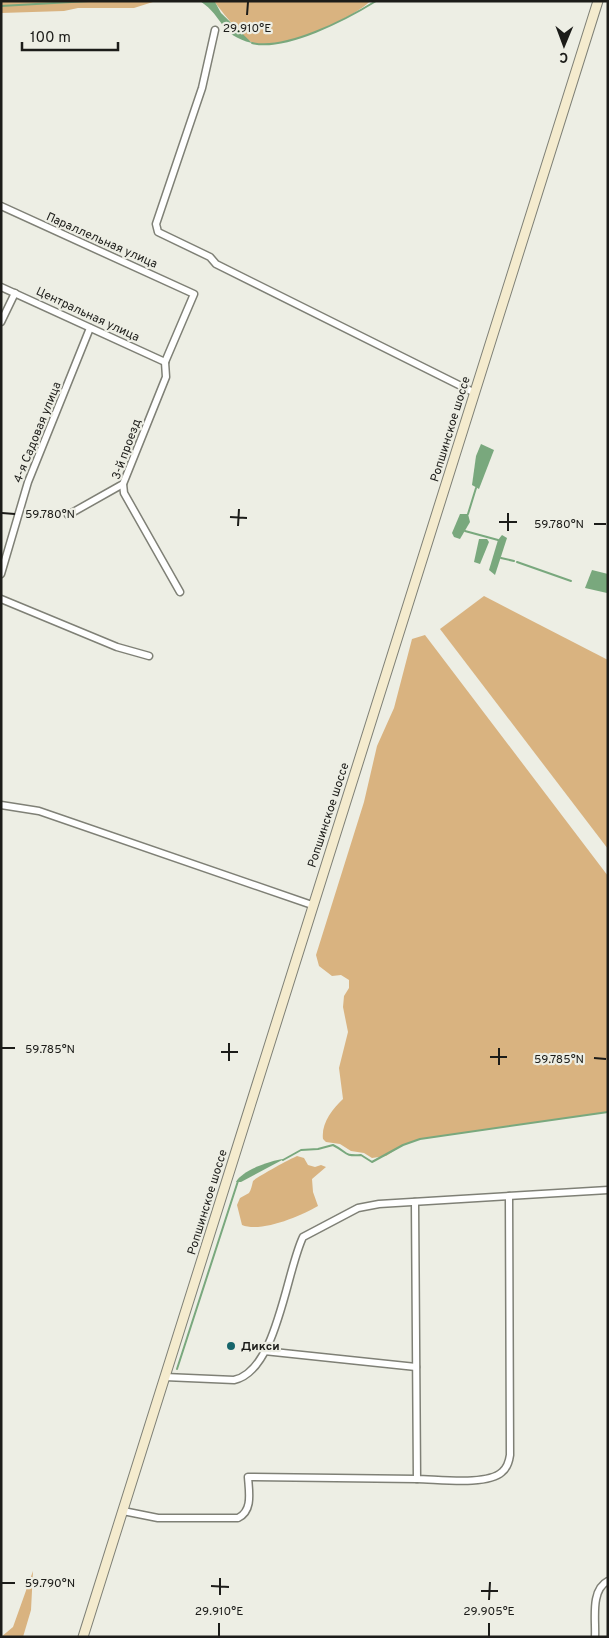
<svg xmlns="http://www.w3.org/2000/svg" width="609" height="1638" font-family="Overpass,sans-serif">
<rect width="100%" height="100%" fill="#edeee4"/>
<g fill="#d9b380">
<polygon points="1,1 156,1 134,8 78,8 64,11 1,13"/>
<path d="M214,1H370C355,18 273,54 253,43C242,37 222,12 214,1Z"/>
<polygon points="484,596 608,660 608,849 440,629"/>
<path d="M425,635L608,876V1112L420,1139L403,1145L386,1156L372,1158L364,1153L351,1151L340,1144L326,1142L323,1139C321,1124 332,1109 343,1099L339,1068L348,1032L343,1007L344,996L349,988V980L341,975L332,976L319,966L316,955L364,802L377,746L394,708L412,639Z"/>
<path d="M297,1156L304,1158L308,1165L315,1167L321,1165L326,1167L312,1179L313,1192L318,1206C301,1216 261,1233 242,1225L237,1205L240,1198L249,1193C251,1190 252,1185 253,1181C255,1178 290,1159 297,1156Z"/>
<polygon points="33,1571 31,1610 23,1637 1,1637 13,1627"/>
</g>
<g fill="#79a87d">
<path d="M200,1L215,2L221,13L252,43C219,35 225,18 200,1Z"/>
<polygon points="481,444 494,450 479,489 472,485 476,456"/>
<polygon points="460,514 468,514 470,522 460,539 454,537 452,533"/>
<polygon points="502,535 507,538 495,575 489,570 498,540"/>
<polygon points="479,539 487,539 489,542 480,564 474,562"/>
<polygon points="592,570 608,574 607,593 585,588"/>
<path d="M284,1159L241,1182H236C241,1171 271,1160 284,1159Z"/>
</g>
<g fill="none" stroke-linecap="round" stroke-linejoin="round">
<g stroke="#79a87d" stroke-width="2">
<polyline points="1,6 89,1"/>
<path d="M252,43C286,51 347,19 376,1"/>
<polyline points="468,514 476,488"/>
<polyline points="465,531 498,540"/>
<polyline points="501,558 514,561"/>
<polyline points="517,562 571,581"/>
<path d="M283,1160L301,1150L318,1149L333,1145C349,1153 342,1156 361,1155L372,1162L403,1145L420,1139L608,1112"/>
<polyline points="177,1369 238,1181"/>
</g>
<g stroke="#7f8076" stroke-width="9">
<g id="street">
<polyline points="215,30 202,88 156,224 158,232 210,257 216,264 475,393"/>
<polyline points="1,206 194,294 165,362"/>
<polyline points="1,287 165,362"/>
<polyline points="1,322 15,293"/>
<polyline points="165,362 166,377 123,484 124,493 180,592"/>
<polyline points="68,515 123,484"/>
<polyline points="1,574 28,482 90,328"/>
<polyline points="1,599 117,647 149,656"/>
<polyline points="1,805 39,811 312,905"/>
<path d="M415,1202L417,1479C437,1479 487,1486 502,1472C507,1468 509,1462 510,1455L509,1196"/>
<polyline points="264,1351 416,1367"/>
<path d="M165,1377L234,1380C277,1371 286,1272 303,1237L358,1208L379,1204L608,1190"/>
<path d="M123,1511L158,1518H238C253,1511 249,1492 248,1477L417,1479"/>
<path d="M595,1637C596,1620 590,1590 608,1581"/>
</g>
</g>
<g stroke="#7f8076" stroke-width="11">
<polyline id="secondary" points="83,1637 598,1"/>
</g>
<use href="#street" stroke="#fff" stroke-width="6"/>
<use href="#secondary" stroke="#f4ebce" stroke-width="9"/>
</g>
<path fill="none" stroke="#1c1c19" stroke-width="2" d="M247,15L248,2M2,513L15,514M230,517L247,518M499,522H517M594,524H606M238,526L239,509M508,531V513M2,1048H15M221,1052H238M490,1057H507M594,1058L606,1059M229,1061V1043M499,1065V1048M2,1583H15M211,1586L229,1587M481,1591H498M220,1595V1578M489,1600L490,1582M219,1636V1623M489,1636V1623"/>
<circle fill="#16656a" stroke="#edeee4" stroke-width="2" cx="231" cy="1346" r="5"/>
<g text-anchor="middle" stroke-width="4.5" stroke-linejoin="round" paint-order="stroke">
<g font-size="12" fill="#1c1c19" stroke="#edeee4">
<text transform="translate(102 240) rotate(24)" y="4">Параллельная улица</text>
<text transform="translate(88 314) rotate(25)" y="4">Центральная улица</text>
<text transform="translate(450 429) rotate(-73)" y="4">Ропшинское шоссе</text>
<text transform="translate(37 432) rotate(-68)" y="4">4-я Садовая улица</text>
<text transform="translate(126 449) rotate(-70)" y="4">3-й проезд</text>
<text transform="translate(328 815) rotate(-72)" y="4">Ропшинское шоссе</text>
<text transform="translate(207 1202) rotate(-73)" y="4">Ропшинское шоссе</text>
</g>
<g font-size="12" font-weight="bold" fill="#1c1c19" stroke="#edeee4" text-anchor="start">
<text x="241" y="1350">Дикси</text>
</g>
</g>
<g font-size="12" text-anchor="middle" fill="#1c1c19" stroke="#edeee4" stroke-width="4.5" stroke-linejoin="round" paint-order="stroke">
<text x="247" y="32">29.910°E</text>
<text x="50" y="518">59.780°N</text>
<text x="559" y="528">59.780°N</text>
<text x="50" y="1053">59.785°N</text>
<text x="559" y="1063">59.785°N</text>
<text x="50" y="1587">59.790°N</text>
<text x="219" y="1615">29.910°E</text>
<text x="489" y="1615">29.905°E</text>
</g>
<rect width="609" height="1638" fill="none" stroke="#1c1c19" stroke-width="5"/>
<g transform="translate(564 45) rotate(181)" stroke="#edeee4" stroke-width="4" paint-order="stroke">
<path d="M0-4L9 19L0 12L-9 19Z" fill="#1c1c19"/>
<text y="-8" font-size="14" font-weight="bold" text-anchor="middle" fill="#1c1c19">С</text>
</g>
<path d="M22 42v8h96v-8" fill="none" stroke="#1c1c19" stroke-width="2.5"/>
<text x="30" y="42" font-size="15" fill="#1c1c19" stroke="#edeee4" stroke-width="4" paint-order="stroke">100 m</text>
</svg>
